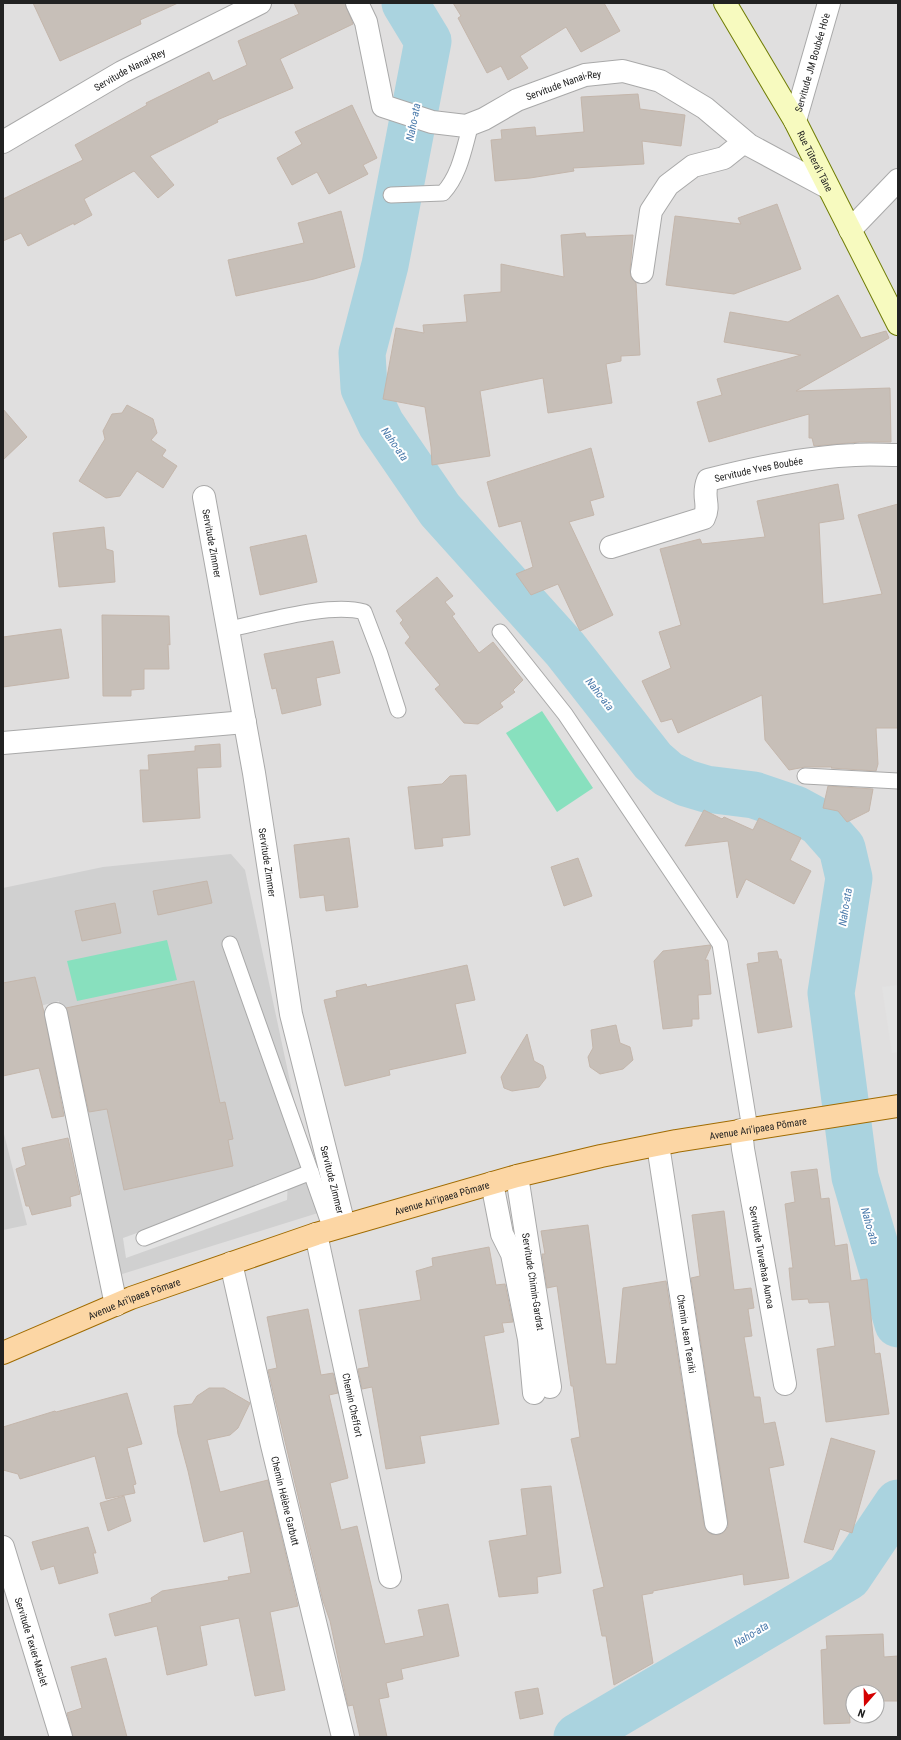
<svg xmlns="http://www.w3.org/2000/svg" width="901" height="1740" font-family="'Roboto Condensed',sans-serif">
<rect width="100%" height="100%" fill="#f2efe9"/>
<path fill="#e0dfdf" fill-rule="evenodd" d="M3,3H898V1737H3ZM853,1692H877V1716H853Z"/>
<g fill="#d0d0d0">
<polygon points="231,854 245,870 318,1213 103,1280 59,1001 3,1016 3,888 103,867"/>
<polygon points="3,1130 27,1225 3,1230"/>
</g>
<g fill="#88e0be">
<polygon points="542,711 593,788 557,812 506,733"/>
<polygon points="167,940 177,980 77,1001 67,961"/>
</g>
<g fill="#e2e2e2">
<polygon points="898,985 898,1052 892,1053 882,987"/>
<polygon points="288,1179 287,1200 126,1258 123,1238"/>
</g>
<g fill="none" stroke-linecap="round" stroke-linejoin="round">
<g stroke="#aad3df" stroke-width="47">
<polyline points="405,3 428,41 385,265 362,353 364,388 381,424 440,510 565,649 653,761 668,774 686,783 706,789 754,795 795,809 819,822 842,848 849,878 831,993 855,1177 898,1324"/>
<polyline points="577,1737 848,1577 898,1503"/>
</g>
</g>
<g fill="#c7bfb8" stroke="#c4b6ab">
<polygon points="33,3 178,3 140,20 141,24 60,61"/>
<polygon points="294,3 345,3 353,24 280,59 293,88 217,120 218,122 150,156 174,185 158,198 134,171 84,199 92,215 74,225 74,223 28,246 21,233 3,241 3,199 83,160 75,145 147,105 146,103 209,72 213,81 247,65 238,41 299,14"/>
<polygon points="453,3 604,3 620,31 581,52 566,27 520,56 528,68 508,80 501,66 487,73 458,18 461,16"/>
<polygon points="638,94 640,109 685,115 681,146 642,141 644,164 573,168 574,171 530,178 495,181 491,140 502,139 501,130 535,127 536,136 584,132 581,97"/>
<polygon points="352,105 377,158 363,165 368,174 329,194 317,172 292,185 277,158 302,144 295,132"/>
<polygon points="777,204 801,269 734,294 666,285 675,216 741,224 738,218"/>
<polygon points="341,211 355,267 314,279 236,296 228,260 304,243 298,223"/>
<polygon points="585,233 586,237 633,235 630,271 631,277 636,283 640,355 621,356 621,361 606,364 612,403 548,413 543,378 480,391 490,456 432,465 431,447 425,407 383,399 396,328 424,333 423,325 467,322 464,295 501,292 501,264 564,277 561,235"/>
<polygon points="838,295 861,338 886,331 889,338 796,391 890,388 891,442 860,442 814,446 812,438 809,438 809,414 709,442 697,402 722,395 717,379 801,355 724,342 730,312 788,322"/>
<polygon points="127,405 153,419 157,433 151,440 166,450 162,456 177,466 163,488 137,471 120,496 106,498 79,481 105,439 103,431 112,414 122,413"/>
<polygon points="3,409 27,437 3,460"/>
<polygon points="591,448 604,497 590,501 594,515 569,522 613,615 580,631 558,584 531,595 516,574 533,567 521,521 499,527 487,482"/>
<polygon points="838,484 844,519 819,523 823,604 882,594 858,515 898,504 898,728 876,728 878,764 876,771 831,768 832,767 805,767 789,770 765,740 762,695 678,733 672,719 661,722 642,681 671,668 659,632 681,625 660,549 700,539 702,544 765,537 757,501"/>
<polygon points="104,527 106,549 113,551 115,582 59,587 53,533"/>
<polygon points="306,535 317,582 260,595 250,547"/>
<polygon points="437,577 453,596 445,602 455,614 452,616 479,653 493,642 523,680 513,690 515,692 500,703 503,707 478,724 464,723 435,689 440,685 405,643 410,637 400,623 403,620 396,611"/>
<polygon points="102,615 169,616 170,645 168,644 169,669 144,669 144,689 131,690 131,696 103,696"/>
<polygon points="61,629 69,678 3,687 3,637"/>
<polygon points="333,641 340,673 316,678 321,705 282,714 276,688 272,689 264,654"/>
<polygon points="220,744 221,767 197,768 200,818 143,822 140,770 149,770 148,755 195,751 195,746"/>
<polygon points="466,775 470,835 442,838 443,846 415,849 408,787 442,784 450,776"/>
<polygon points="828,786 873,789 869,811 847,822 838,811 823,808"/>
<polygon points="704,810 722,819 724,817 753,830 759,818 801,838 790,860 811,871 794,904 746,879 737,898 728,841 685,846"/>
<polygon points="349,838 358,907 326,911 324,895 300,898 294,845"/>
<polygon points="578,858 592,896 564,906 551,867"/>
<polygon points="207,881 212,903 158,915 153,891"/>
<polygon points="115,903 121,933 82,941 75,911"/>
<polygon points="710,945 711,947 705,960 708,960 711,994 698,995 699,1019 692,1019 692,1026 663,1029 654,961 663,951"/>
<polygon points="777,951 779,959 781,959 792,1027 758,1033 747,964 759,962 758,953"/>
<polygon points="467,965 475,1000 455,1004 466,1053 389,1070 390,1075 345,1086 324,1000 337,997 336,991 366,984 367,987"/>
<polygon points="35,977 44,1012 64,1116 52,1118 39,1068 3,1076 3,983"/>
<polygon points="194,981 220,1103 225,1102 233,1139 228,1140 233,1166 124,1190 107,1109 89,1112 66,1008"/>
<polygon points="616,1025 620,1043 630,1047 633,1060 623,1069 600,1074 590,1067 588,1057 593,1048 591,1030"/>
<polygon points="527,1034 534,1061 543,1066 546,1078 539,1087 512,1091 504,1088 501,1077"/>
<polygon points="68,1138 80,1194 70,1197 71,1206 32,1215 29,1206 26,1206 16,1169 26,1165 22,1148"/>
<polygon points="817,1169 821,1199 829,1198 835,1246 847,1244 851,1281 867,1279 875,1354 880,1353 889,1414 826,1422 817,1349 835,1346 829,1302 809,1303 808,1299 792,1300 789,1268 793,1268 785,1204 795,1202 791,1172"/>
<polygon points="724,1211 734,1290 751,1288 754,1308 748,1309 752,1336 744,1337 754,1397 760,1397 764,1424 775,1422 784,1465 769,1468 789,1578 744,1585 743,1574 653,1591 653,1593 642,1595 653,1663 614,1685 606,1636 602,1636 593,1590 604,1587 571,1439 580,1437 573,1386 571,1386 557,1286 547,1288 542,1254 545,1254 541,1231 588,1225 606,1364 616,1364 623,1288 666,1281 704,1525 707,1531 711,1534 718,1535 724,1532 728,1527 728,1521 691,1278 700,1276 692,1215"/>
<polygon points="489,1247 496,1285 505,1284 513,1322 502,1323 504,1332 484,1336 499,1424 420,1436 425,1463 386,1469 372,1387 362,1389 358,1369 369,1367 359,1310 421,1300 416,1271 433,1266 432,1258"/>
<polygon points="308,1309 321,1375 333,1373 338,1393 329,1395 348,1478 330,1483 341,1530 357,1526 385,1644 424,1636 418,1610 448,1604 459,1656 401,1669 403,1679 386,1683 389,1697 379,1699 387,1737 360,1737 353,1705 348,1706 330,1621 323,1601 268,1370 277,1368 267,1317"/>
<polygon points="209,1388 224,1388 250,1403 238,1428 230,1435 207,1440 220,1492 268,1480 298,1606 270,1612 285,1690 255,1696 239,1618 200,1626 207,1665 167,1675 157,1626 115,1636 109,1614 152,1602 151,1598 162,1591 229,1580 228,1577 251,1573 243,1531 204,1542 188,1471 178,1434 174,1406 192,1404 197,1396"/>
<polygon points="127,1393 142,1444 127,1448 136,1484 133,1485 135,1493 106,1499 95,1456 20,1479 18,1474 3,1470 3,1427 55,1411 56,1412"/>
<polygon points="831,1438 875,1451 852,1533 840,1529 833,1550 804,1542"/>
<polygon points="551,1486 561,1573 537,1577 538,1593 499,1597 489,1541 527,1535 521,1489"/>
<polygon points="124,1496 131,1521 108,1531 100,1503"/>
<polygon points="88,1527 96,1553 93,1553 98,1573 59,1584 54,1566 41,1570 32,1542"/>
<polygon points="883,1634 884,1657 898,1656 898,1701 877,1701 877,1692 853,1692 853,1702 849,1702 850,1723 824,1724 821,1650 827,1649 826,1636"/>
<polygon points="106,1658 127,1737 73,1737 67,1713 82,1708 71,1667"/>
<polygon points="538,1688 543,1714 520,1719 515,1692"/>
</g>
<g fill="none" stroke-linecap="round" stroke-linejoin="round">
<g stroke="#a9a9a9" stroke-width="17">
<g id="lane">
<path d="M391,195L443,193C460,175 464,148 471,124"/>
<path d="M229,629C265,622 330,602 364,612L380,654L398,710"/>
<polyline points="500,632 565,714 720,944 750,1129"/>
<polyline points="805,776 898,781"/>
<polyline points="230,944 331,1229"/>
<polyline points="144,1238 311,1172"/>
</g>
</g>
<g stroke="#a9a9a9" stroke-width="24">
<g id="street">
<path id="s1" d="M357,3L366,22L383,106L432,122L466,126L484,119L517,100L585,75L623,71L660,81L705,108L749,145L827,187"/>
<path id="s2" d="M795,121L829,3"/>
<path id="s3" d="M3,142L122,72L260,3"/>
<polyline points="850,230 898,180"/>
<polyline points="642,272 651,211 668,185 693,166 724,158 744,142"/>
<path id="s4" d="M204,497L254,773L291,1014L344,1225"/>
<path id="s5" d="M611,547L704,518C711,504 701,497 708,480C756,468 806,457 855,455C869,454 884,455 898,455"/>
<polyline points="3,743 245,722"/>
<polyline points="56,1014 116,1305"/>
<path id="s6" d="M741,1130L743,1149L785,1384"/>
<path id="s7" d="M658,1145L716,1523"/>
<path id="s8" d="M517,1176L550,1387"/>
<polyline points="492,1183 502,1234 512,1254 529,1339 534,1393"/>
<path id="s9" d="M316,1234L390,1577"/>
<path id="s10" d="M231,1263L272,1445L343,1737"/>
<path id="s11" d="M3,1547L61,1737"/>
</g>
</g>
<g stroke="#707d05" stroke-width="24">
<g id="secondary">
<path id="s12" d="M725,3L795,121L898,324"/>
</g>
</g>
<g stroke="#a06b00" stroke-width="24">
<g id="primary">
<path id="s13" d="M3,1353L131,1298L316,1234L517,1176L601,1156L676,1141L898,1106"/>
</g>
</g>
<use href="#lane" stroke="#fff" stroke-width="15"/>
<use href="#street" stroke="#fff" stroke-width="22"/>
<use href="#secondary" stroke="#f7fabf" stroke-width="22"/>
<use href="#primary" stroke="#fcd6a4" stroke-width="22"/>
</g>
<g text-anchor="middle" stroke-width="4" stroke-linejoin="round" paint-order="stroke">
<g font-size="10" fill="#222" stroke="#fff">
<text dy="4" stroke="none"><textPath href="#s2" startOffset="61">Servitude JM Boubée Ho'e</textPath></text>
<text dy="4" stroke="none"><textPath href="#s3" startOffset="146">Servitude Nanai-Rey</textPath></text>
<text dy="4" stroke="none"><textPath href="#s1" startOffset="299">Servitude Nanai-Rey</textPath></text>
<text dy="4" stroke="none"><textPath href="#s12" startOffset="182">Rue Tūtera'i Tāne</textPath></text>
<text dy="4" stroke="none"><textPath href="#s5" startOffset="188">Servitude Yves Boubée</textPath></text>
<text dy="4" stroke="none"><textPath href="#s4" startOffset="47">Servitude Zimmer</textPath></text>
<text dy="4" stroke="none"><textPath href="#s4" startOffset="371">Servitude Zimmer</textPath></text>
<text dy="4" stroke="none"><textPath href="#s13" startOffset="790">Avenue Ari'ipaea Pōmare</textPath></text>
<text dy="4" stroke="none"><textPath href="#s4" startOffset="695">Servitude Zimmer</textPath></text>
<text dy="4" stroke="none"><textPath href="#s13" startOffset="466">Avenue Ari'ipaea Pōmare</textPath></text>
<text dy="4" stroke="none"><textPath href="#s6" startOffset="129">Servitude Tuvaehaa Aunoa</textPath></text>
<text dy="4" stroke="none"><textPath href="#s8" startOffset="107">Servitude Chimin-Gardrat</textPath></text>
<text dy="4" stroke="none"><textPath href="#s13" startOffset="142">Avenue Ari'ipaea Pōmare</textPath></text>
<text dy="4" stroke="none"><textPath href="#s7" startOffset="191">Chemin Jean Teariki</textPath></text>
<text dy="4" stroke="none"><textPath href="#s9" startOffset="175">Chemin Cheffort</textPath></text>
<text dy="4" stroke="none"><textPath href="#s10" startOffset="244">Chemin Hélène Garbutt</textPath></text>
<text dy="4" stroke="none"><textPath href="#s11" startOffset="99">Servitude Texier-Maclet</textPath></text>
</g>
<g font-size="11" font-style="italic" fill="#4a7aab" stroke="#fff">
<text transform="translate(413 122) rotate(-79)" y="4">Naho-ata</text>
<text transform="translate(395 444) rotate(55)" y="4">Naho-ata</text>
<text transform="translate(600 694) rotate(52)" y="4">Naho-ata</text>
<text transform="translate(845 907) rotate(-81)" y="4">Naho-ata</text>
<text transform="translate(870 1226) rotate(74)" y="4">Naho-ata</text>
<text transform="translate(751 1634) rotate(-31)" y="4">Naho-ata</text>
</g>
</g>
<rect width="901" height="1740" fill="none" stroke="#222222" stroke-width="8"/>
<g transform="translate(865 1704) rotate(200)"><circle r="19" fill="#ffffff" stroke="#a7a7a7"/>
<path d="M0-3L7 15L0 10L-7 15Z" fill="#d40000"/>
<text y="-6" font-size="11" font-weight="bold" text-anchor="middle" fill="#222222">N</text>
</g>
</svg>
